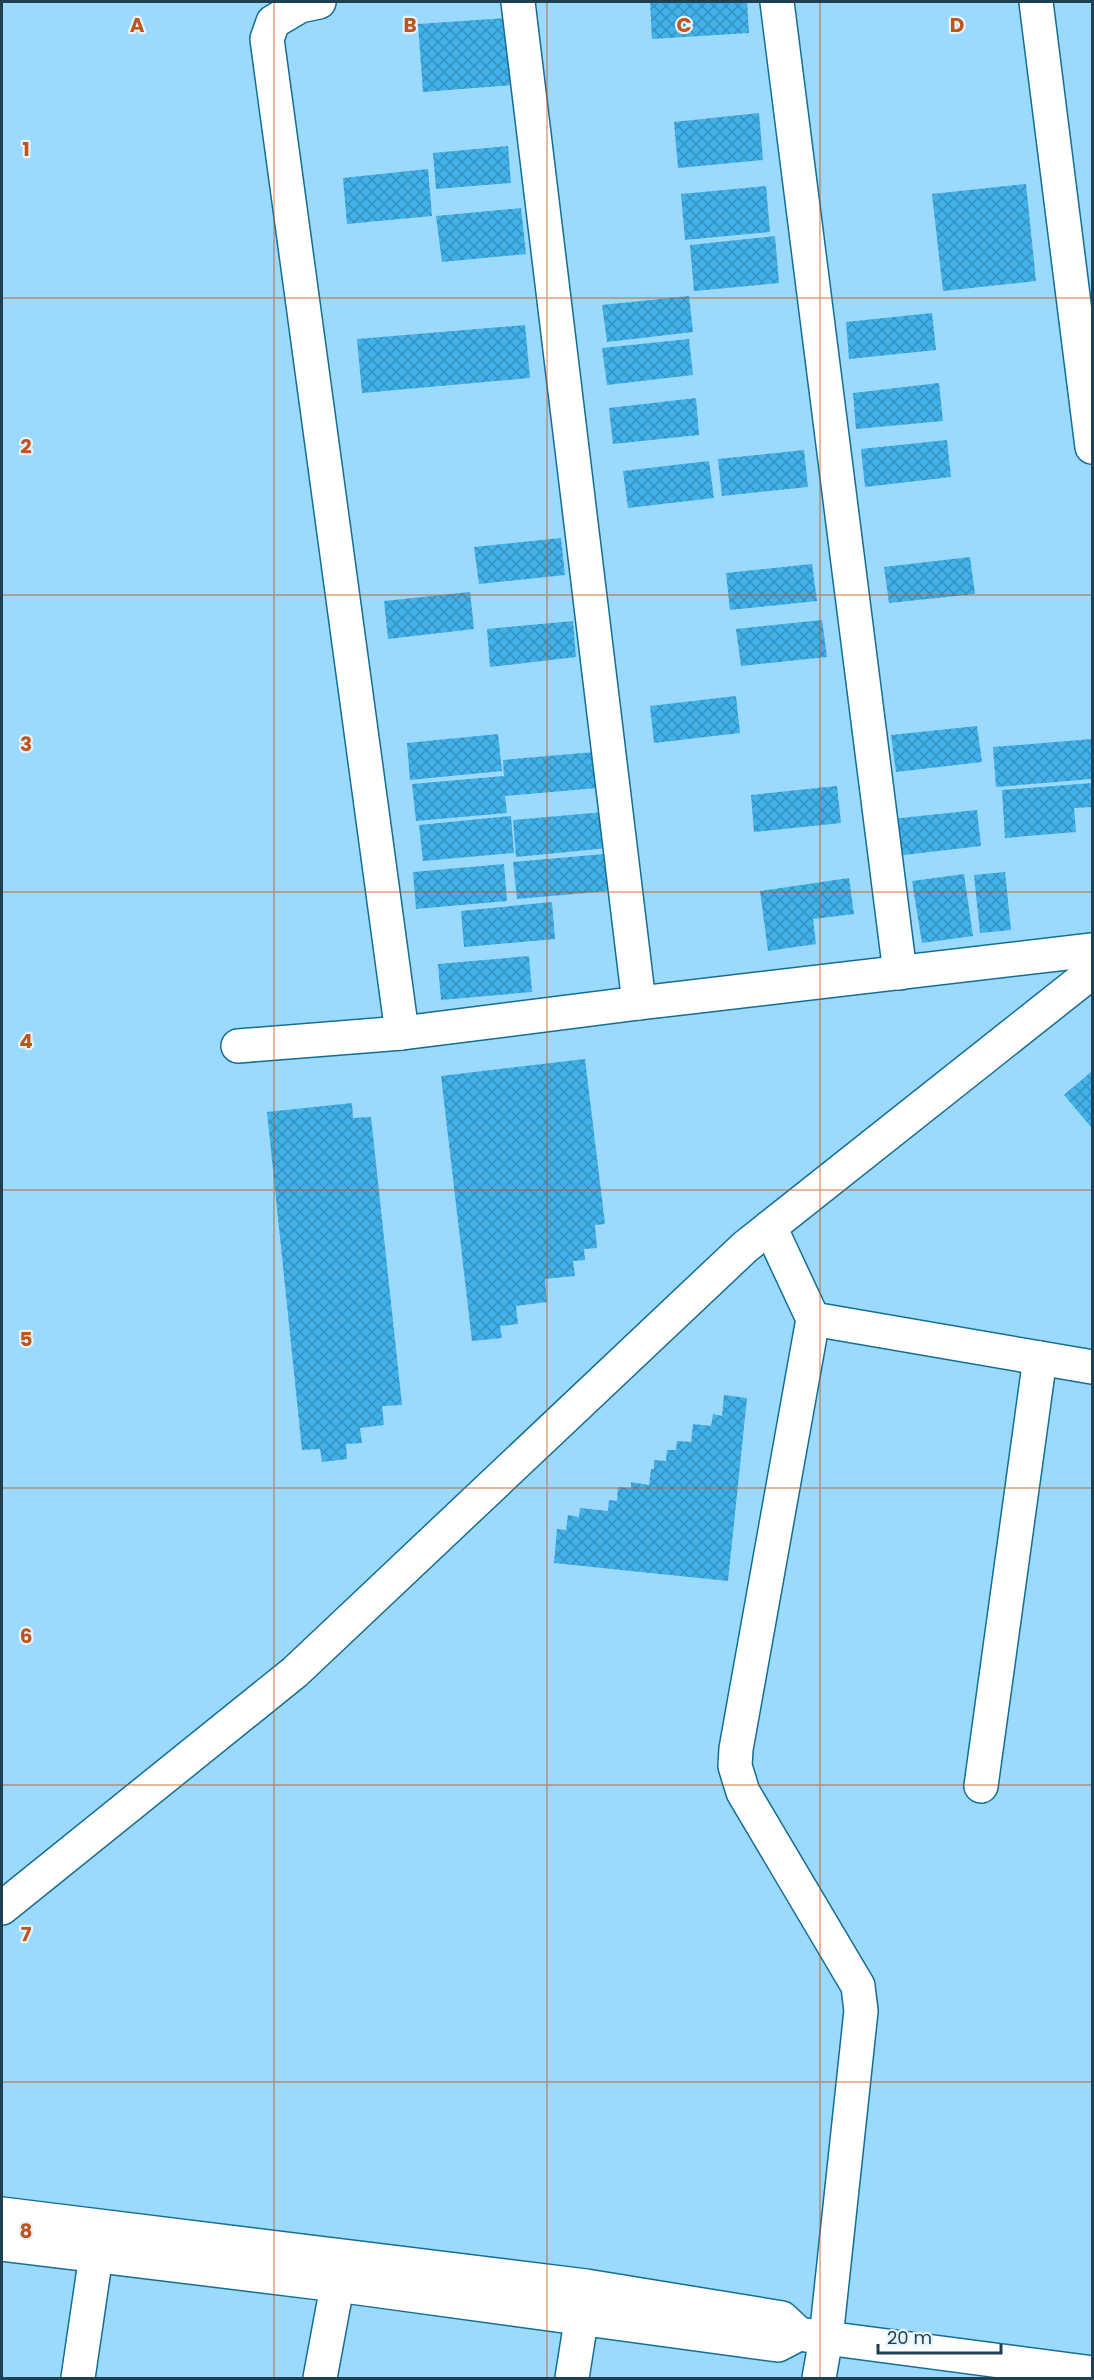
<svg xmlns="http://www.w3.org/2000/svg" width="1094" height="2380" font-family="Poppins,sans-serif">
<defs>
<pattern id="building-cross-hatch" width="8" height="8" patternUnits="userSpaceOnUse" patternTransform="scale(1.5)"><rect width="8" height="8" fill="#41b1ea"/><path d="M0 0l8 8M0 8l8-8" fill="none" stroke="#3691c0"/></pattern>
</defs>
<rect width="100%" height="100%" fill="#9bd9fd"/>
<g fill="url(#building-cross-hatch)">
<polygon points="650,2 747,2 749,33 652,39"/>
<polygon points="507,18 512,85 423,92 418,24"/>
<polygon points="759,113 763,160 678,168 674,122"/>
<polygon points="508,146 511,183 436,189 433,153"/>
<polygon points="428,169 432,216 347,224 343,178"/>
<polygon points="1026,184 1036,281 943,291 932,194"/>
<polygon points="766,186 770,232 685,240 681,194"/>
<polygon points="521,208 526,254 442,262 436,216"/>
<polygon points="775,236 779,283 694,291 690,245"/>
<polygon points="689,296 693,332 607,342 602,305"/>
<polygon points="932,313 936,350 849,359 846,322"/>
<polygon points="525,325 530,378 362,393 357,339"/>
<polygon points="689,339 693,375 607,385 602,348"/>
<polygon points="939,383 943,421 856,429 853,393"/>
<polygon points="696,398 699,435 613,444 609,408"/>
<polygon points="947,440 951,477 865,487 861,449"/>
<polygon points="804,450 808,487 722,496 718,459"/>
<polygon points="709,461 714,498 628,508 623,471"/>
<polygon points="561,538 565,575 479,584 474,547"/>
<polygon points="970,557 975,594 889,603 884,567"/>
<polygon points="812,564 817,601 730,610 726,573"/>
<polygon points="470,592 474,629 388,639 384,601"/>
<polygon points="822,620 827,657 741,666 736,629"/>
<polygon points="573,621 576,657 490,667 487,629"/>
<polygon points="736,696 740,733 654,743 650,706"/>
<polygon points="977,726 982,762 896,772 891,735"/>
<polygon points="498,734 502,771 410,780 407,743"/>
<polygon points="1092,739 1092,779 996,787 993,747"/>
<polygon points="594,752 598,788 505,796 507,813 416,821 412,784 504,776 503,760"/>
<polygon points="1092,783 1092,807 1074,808 1076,832 1005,838 1002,790"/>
<polygon points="837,786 841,823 754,832 751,795"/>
<polygon points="977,810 981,846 895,856 891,819"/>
<polygon points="604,812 608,848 516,857 513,820"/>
<polygon points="511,816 514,853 423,861 419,825"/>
<polygon points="604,854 608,891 517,899 513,862"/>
<polygon points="504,864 507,901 416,909 413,872"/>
<polygon points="1005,872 1011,930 980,933 974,875"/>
<polygon points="964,874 973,936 922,943 912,881"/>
<polygon points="849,878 854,914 813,919 816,944 768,951 760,891"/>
<polygon points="552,902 555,939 464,947 461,911"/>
<polygon points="529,956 532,992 441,1000 438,964"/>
<polygon points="585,1059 605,1224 595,1225 597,1248 584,1249 585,1260 573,1261 575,1276 545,1279 547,1302 516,1306 518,1324 500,1326 502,1338 472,1341 441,1076"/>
<polygon points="1092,1071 1092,1128 1064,1095"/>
<polygon points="352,1103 353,1118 371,1117 402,1405 382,1406 384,1425 360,1428 362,1443 346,1444 347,1459 322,1462 320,1449 302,1450 267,1112"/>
<polygon points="724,1395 747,1398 728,1581 554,1563 557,1529 566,1530 568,1515 579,1517 580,1508 608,1511 609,1500 617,1501 618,1487 631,1488 631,1482 649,1485 651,1469 654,1469 654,1460 666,1461 667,1450 676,1450 677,1441 691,1442 693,1424 711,1426 713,1414 722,1416"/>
</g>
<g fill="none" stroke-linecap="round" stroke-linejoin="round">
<g stroke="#136e96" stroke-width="36">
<g id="minor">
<polyline points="319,2 300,6 273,22 267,39 402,1033"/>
<polyline points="518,2 639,1003"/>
<polyline points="777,2 900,973"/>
<polyline points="1036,2 1092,447"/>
<polyline points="238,1046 402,1033 639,1003 1092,950"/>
<polyline points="770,1227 813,1319 736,1749 735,1766 743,1792 858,1986 861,2011 826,2338 819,2378"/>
<polyline points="813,1319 1092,1367"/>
<polyline points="981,1786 1040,1358"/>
<polyline points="2,1908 295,1672 745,1247 1092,972"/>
<polyline points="2,2214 586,2286 782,2318 799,2334 826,2338 1092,2373"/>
<polyline points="2,2244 337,2285 778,2345 799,2334"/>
<polyline points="78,2378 99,2235"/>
<polyline points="320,2378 341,2265"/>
<polyline points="572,2378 585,2296"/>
</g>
</g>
<use href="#minor" stroke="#fff" stroke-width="33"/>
</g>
<path fill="none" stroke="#c0541a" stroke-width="1.5" stroke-opacity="0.55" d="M274,2V2378M547,2V2378M820,2V2378M2,298H1092M2,595H1092M2,892H1092M2,1190H1092M2,1488H1092M2,1785H1092M2,2082H1092"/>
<g font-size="20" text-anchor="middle" font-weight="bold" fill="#c0541a" stroke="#e4f3fc" stroke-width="4.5" stroke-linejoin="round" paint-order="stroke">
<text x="137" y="32">A</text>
<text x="410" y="32">B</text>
<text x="684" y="32">C</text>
<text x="957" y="32">D</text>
<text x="26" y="156">1</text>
<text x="26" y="453">2</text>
<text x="26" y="751">3</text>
<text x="26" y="1048">4</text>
<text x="26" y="1346">5</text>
<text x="26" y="1643">6</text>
<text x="26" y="1941">7</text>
<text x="26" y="2238">8</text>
</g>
<rect width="1094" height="2380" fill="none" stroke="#1e4052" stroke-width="6"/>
<path d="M878 2344v9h123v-9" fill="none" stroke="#1e4052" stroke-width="3"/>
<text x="887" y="2344" font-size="18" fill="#1e4052" stroke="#e4f3fc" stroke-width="4.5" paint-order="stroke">20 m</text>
</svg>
